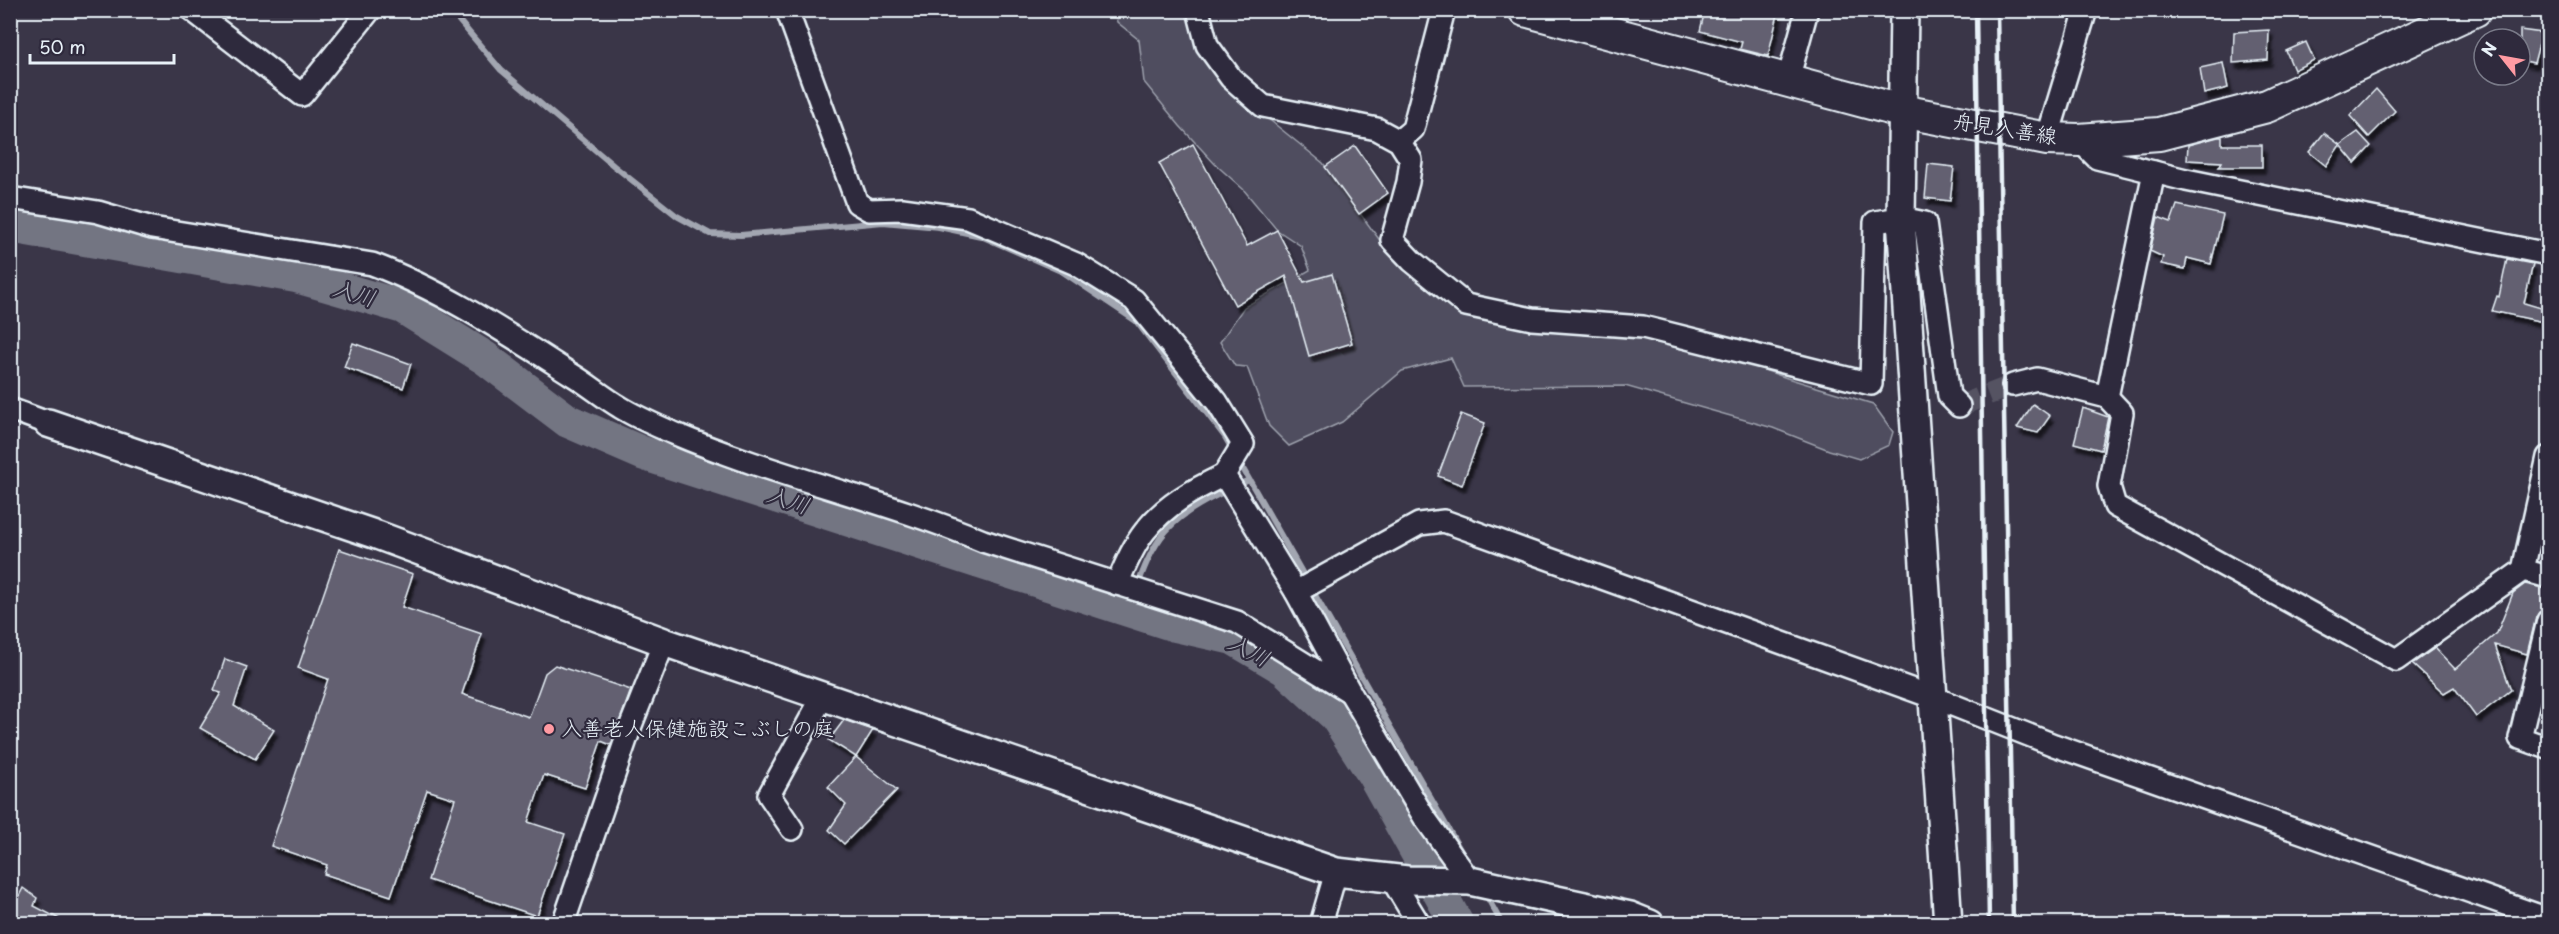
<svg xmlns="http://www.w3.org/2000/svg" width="2559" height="934" font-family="'Playpen Sans','Klee One',sans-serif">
<defs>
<filter id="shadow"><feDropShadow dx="3.5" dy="6" stdDeviation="1.5" flood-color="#0009"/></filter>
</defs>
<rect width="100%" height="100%" fill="#3a3648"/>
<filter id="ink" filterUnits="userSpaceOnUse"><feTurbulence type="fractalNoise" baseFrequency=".0167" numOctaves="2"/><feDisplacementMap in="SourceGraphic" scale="12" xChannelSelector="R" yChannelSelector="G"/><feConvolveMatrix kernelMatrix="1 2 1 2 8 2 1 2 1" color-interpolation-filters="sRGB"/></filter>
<g filter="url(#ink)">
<polygon fill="#504e5f" stroke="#9ca0ac" stroke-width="1.5" points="1115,11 1191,11 1230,88 1323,163 1384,246 1437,297 1465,315 1644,337 1719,354 1787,378 1873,404 1893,432 1889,445 1859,459 1829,450 1773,428 1625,386 1464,387 1451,358 1402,371 1342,422 1289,446 1269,426 1247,367 1235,366 1220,342 1244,307 1310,270 1301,246 1277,230 1243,189 1215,164 1180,126 1144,82 1139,40 1117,22"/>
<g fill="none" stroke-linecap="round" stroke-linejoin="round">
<g stroke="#a2a6b1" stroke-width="6">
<polyline points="450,10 501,70 614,166 677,216 710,234 741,235 883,222 939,227 981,236 1063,272 1136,321 1225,437 1233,451"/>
<polyline points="1238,460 1462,853"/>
<path d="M1129,610C1139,583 1147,553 1166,531C1187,507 1222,493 1249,480"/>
<polyline points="1485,893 1502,924"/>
</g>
<polyline stroke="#737482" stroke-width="34" points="10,226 296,276 403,307 485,358 568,421 642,453 1175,625 1233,638 1285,669 1336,716 1374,775 1457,924"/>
</g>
<g fill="#636171" stroke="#e8f1f8" stroke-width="1.5" filter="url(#shadow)">
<polygon points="1705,10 1779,10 1768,56 1740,49 1742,42 1700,31"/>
<polygon points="2269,30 2268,60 2233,63 2234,32"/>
<polygon points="2520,30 2542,33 2534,63 2520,60"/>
<polygon points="2306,42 2314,60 2294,70 2286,51"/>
<polygon points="2223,63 2228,88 2204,94 2200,68"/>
<polygon points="2376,89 2395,111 2369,137 2350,116"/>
<polygon points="2358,132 2371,146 2355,163 2340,145"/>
<polygon points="2324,133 2340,145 2326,166 2309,152"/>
<polygon points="2218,137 2222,137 2222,145 2262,145 2262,167 2219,167 2222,162 2187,160 2188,145"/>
<polygon points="1193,144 1247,246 1277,230 1304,282 1332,274 1352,343 1309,356 1286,276 1235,305 1159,163"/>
<polygon points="1355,146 1388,193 1359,214 1325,167"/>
<polygon points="1928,164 1954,167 1950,201 1925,198"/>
<polygon points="2177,205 2223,215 2211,264 2187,258 2185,269 2161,264 2163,257 2150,251 2158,217 2171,222"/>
<polygon points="2507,259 2533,264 2524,303 2548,310 2548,323 2492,311 2497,296 2499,297"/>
<polygon points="353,343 411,364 403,388 344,367"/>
<polygon points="2033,404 2050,416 2038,433 2017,428"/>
<polygon points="2083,408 2108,417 2101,450 2074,443"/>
<polygon points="1461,414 1485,423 1462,485 1438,476"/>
<polygon points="339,549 413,574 402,607 482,634 462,694 529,717 545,673 555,665 631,690 611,745 601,741 585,788 544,775 528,822 565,834 537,916 428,880 455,799 427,790 391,896 324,874 327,865 271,846 328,679 298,668"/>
<polygon points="2525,584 2548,589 2548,609 2539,612 2536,617 2527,654 2495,645 2511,690 2476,717 2454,687 2444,693 2412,664 2435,648 2455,669 2497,633 2513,593"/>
<polygon points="225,659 247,667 234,706 274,730 255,759 200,728 221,693 214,691"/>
<polygon points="844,720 873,730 856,757 829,740"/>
<polygon points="856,757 897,790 844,844 829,830 846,805 828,787"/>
<polygon points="23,888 37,898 34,906 69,924 10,924 10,914"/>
</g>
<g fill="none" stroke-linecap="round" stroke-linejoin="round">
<polyline stroke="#545262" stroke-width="21" stroke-dasharray="21 10" stroke-linecap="butt" points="1959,406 2013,385"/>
<g stroke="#e8f1f8" stroke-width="26">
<g id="minor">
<polyline points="192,10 302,95 370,10"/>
<polyline points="787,10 857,203 869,210 902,209 968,218 1076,264 1134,300 1217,402 1243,444 1224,475 1296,592 1350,692 1424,817 1470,881"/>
<polyline points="1198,10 1207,45 1231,78 1263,106 1377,129 1399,141 1411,160 1408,182 1392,240 1412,261 1466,305 1532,319 1643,327 1871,384 1875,222 1901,218 1925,223 1949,396 1959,406"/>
<polyline points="1788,80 1807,10"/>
<polyline points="2047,139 2086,10"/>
<polyline points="2079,140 2097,158 2186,180 2548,254"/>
<polyline points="1399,141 1413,129 1444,10"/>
<path d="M10,198L98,212L152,228L372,264C442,290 508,334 571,374C588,384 603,397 620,407C636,417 655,425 673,433C774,476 882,499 983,541L1237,622L1350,692"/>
<polyline points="2013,385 2037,379 2107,397 2122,413 2109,486 2115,506 2396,660 2523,570 2548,577"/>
<polyline points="2107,397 2154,172"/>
<polyline points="10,409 48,423"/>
<polyline points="2523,570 2548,457"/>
<path d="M1117,584C1125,566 1133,546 1145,531C1166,504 1195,489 1224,475"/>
<polyline points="1296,592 1419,524 1444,521 1935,698 2054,745 2548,919"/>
<polyline points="2548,621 2520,738 2548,748"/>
<polyline points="792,829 769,795 823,696"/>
<polyline points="1391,878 1419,924"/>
<polyline points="563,924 631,725 664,642"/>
<polyline points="1321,924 1336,872"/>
</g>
</g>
<g stroke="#e8f1f8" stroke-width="32">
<g id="tertiary">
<polyline points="1904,10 1901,218 1948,924"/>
<polyline points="48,423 377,535 664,642 1336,872 1407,880 1470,881 1630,916 1650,924"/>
</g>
</g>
<g stroke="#e8f1f8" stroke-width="36">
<polyline id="secondary" points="1525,10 1901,111 2047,139 2079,140 2159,134 2267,106 2475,10"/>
</g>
<use href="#minor" stroke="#2f2a3d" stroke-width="21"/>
<use href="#tertiary" stroke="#2f2a3d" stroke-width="27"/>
<use href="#secondary" stroke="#2f2a3d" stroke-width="32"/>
<g stroke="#e8f1f8" stroke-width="4.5">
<polyline points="1976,10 1989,924"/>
<polyline points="1997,10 2013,924"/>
</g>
</g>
</g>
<circle fill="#ff9aa2" stroke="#2f2a3d" stroke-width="2" cx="549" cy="729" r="6"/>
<g text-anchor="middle" stroke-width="4.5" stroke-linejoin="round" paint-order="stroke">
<g font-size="21" fill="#e8f1f8" stroke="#2f2a3d">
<text transform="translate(2005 129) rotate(9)" y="7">舟見入善線</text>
</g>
<g font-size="21" fill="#e8f1f8" stroke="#2f2a3d" text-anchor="start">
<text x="561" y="736">入善老人保健施設こぶしの庭</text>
</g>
<g font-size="22" font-style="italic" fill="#aeb2bd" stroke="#2f2a3d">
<text transform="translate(354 293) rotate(16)" y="8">入川</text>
<text transform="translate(788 500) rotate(18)" y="8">入川</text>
<text transform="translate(1249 650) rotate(27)" y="8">入川</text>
</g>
</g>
<rect width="2559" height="934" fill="none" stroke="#2f2a3d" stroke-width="36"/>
<rect x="18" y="18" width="2523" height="898" fill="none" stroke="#e8f1f8" stroke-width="2" filter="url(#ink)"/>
<g transform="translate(2502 57) rotate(301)"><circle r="28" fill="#2f2a3d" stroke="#797a88" stroke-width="1.5"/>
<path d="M0-4.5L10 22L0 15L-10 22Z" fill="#ff9aa2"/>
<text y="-9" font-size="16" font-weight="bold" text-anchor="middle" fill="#e8f1f8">N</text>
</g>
<path d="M30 54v9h144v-9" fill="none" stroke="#e8f1f8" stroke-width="3"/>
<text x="39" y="54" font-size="18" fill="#e8f1f8" stroke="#2f2a3d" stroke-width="4.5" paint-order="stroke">50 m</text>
</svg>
